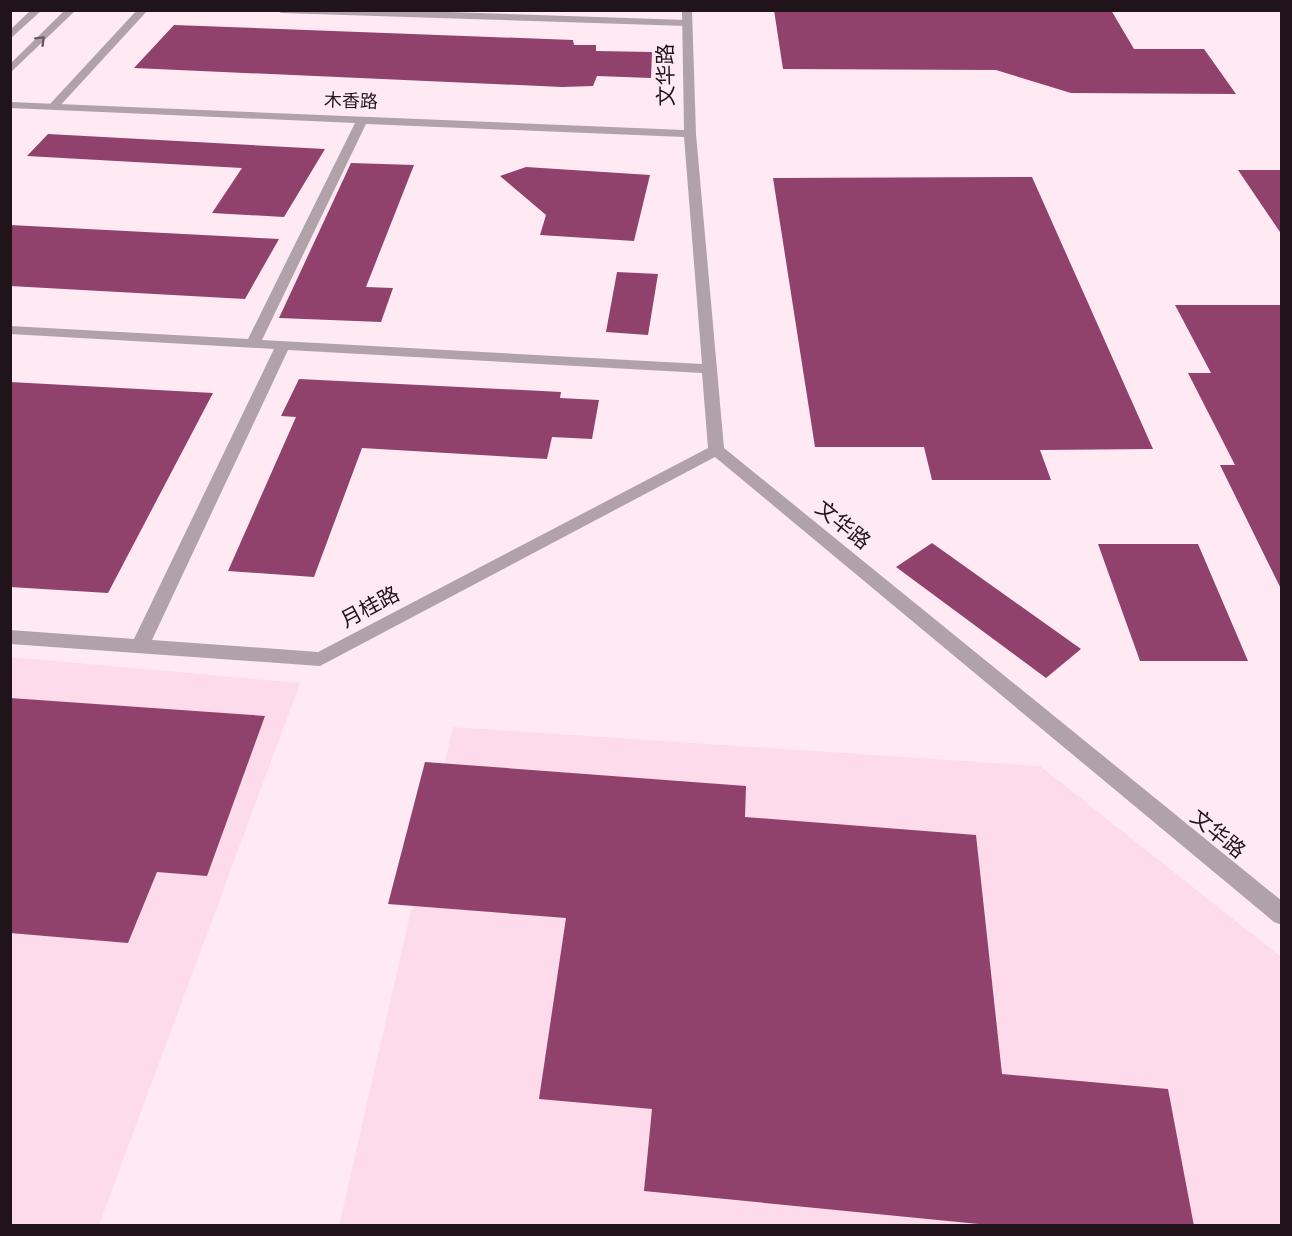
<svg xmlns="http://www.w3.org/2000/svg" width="1292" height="1236" font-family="Lato,'Noto Sans SC',sans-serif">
<rect width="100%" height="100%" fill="#ffeaf3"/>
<g fill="#fddbea">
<polygon points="10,657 300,683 99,1225 11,1225"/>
<polygon points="453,727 1040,766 1281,957 1281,1225 339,1226"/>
</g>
<g fill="#90416c">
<polygon points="774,10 1111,10 1134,49 1204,49 1236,94 1071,93 996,70 783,69"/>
<polygon points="174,25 573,40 574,45 596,45 596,51 652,52 651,78 597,76 593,86 562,87 134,68"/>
<polygon points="48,134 325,149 284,217 212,213 242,168 27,156"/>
<polygon points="351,163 414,165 366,287 393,288 381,322 279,318"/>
<polygon points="526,167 650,175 634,241 540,235 546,215 500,176"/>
<polygon points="1238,170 1282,170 1282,235"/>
<polygon points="1032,177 1153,449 1040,450 1051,480 932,480 924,447 815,447 773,178"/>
<polygon points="10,225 279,239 245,299 10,286"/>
<polygon points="617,272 658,274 648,335 606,332"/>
<polygon points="1175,305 1282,305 1282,591 1220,465 1235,465 1188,373 1211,373"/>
<polygon points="299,379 561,392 560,398 599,400 592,439 552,437 547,459 362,448 314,577 228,571 296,417 281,416"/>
<polygon points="10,382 213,393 108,593 10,587"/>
<polygon points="932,543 1081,649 1046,678 896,567"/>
<polygon points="1098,544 1198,544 1248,661 1140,661"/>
<polygon points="10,698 265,716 207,876 157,872 128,943 10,933"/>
<polygon points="425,762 746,786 745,817 976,835 1002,1074 1168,1089 1194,1226 999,1226 644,1191 652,1109 539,1099 566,918 388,904"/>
</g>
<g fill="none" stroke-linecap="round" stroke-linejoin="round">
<g fill="#b1a2a9" fill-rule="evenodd">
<polygon points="137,10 148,10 58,108 50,108 50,104"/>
<polygon points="276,10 389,10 687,20 692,23 687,26 281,13"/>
</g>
<path fill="#b1a2a9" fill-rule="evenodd" d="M682,10H692L696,134L724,448L1282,901V925L1274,922L715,457L320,666L10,644V630L134,639L274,349L10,334V326L248,339L355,123L10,108V102L684,130ZM366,124L684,137L702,364L262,340ZM288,350L702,373L708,448L318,652L152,640Z"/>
<g fill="#b1a2a9" fill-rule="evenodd">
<polygon points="31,10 42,10 10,39 10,30"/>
<polygon points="65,10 76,10 10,73 10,64"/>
</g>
</g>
<defs><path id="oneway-chevron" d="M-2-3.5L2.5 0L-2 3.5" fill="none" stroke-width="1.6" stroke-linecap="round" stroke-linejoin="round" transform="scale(1.5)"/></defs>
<use stroke="#685b62" href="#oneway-chevron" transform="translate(41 40) rotate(-45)"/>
<g text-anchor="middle" stroke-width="6" stroke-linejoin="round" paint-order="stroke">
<g font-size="18" fill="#20141a" stroke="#ffeaf3">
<text transform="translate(351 101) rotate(2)" y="6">木香路</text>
</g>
<g font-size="21" fill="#20141a" stroke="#ffeaf3">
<text transform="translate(666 75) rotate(-91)" y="7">文华路</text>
<text transform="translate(843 525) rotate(39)" y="7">文华路</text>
<text transform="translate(370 607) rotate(-28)" y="7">月桂路</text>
<text transform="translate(1218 834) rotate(39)" y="7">文华路</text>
</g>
</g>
<rect width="1292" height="1236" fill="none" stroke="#20141a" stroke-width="24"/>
</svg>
